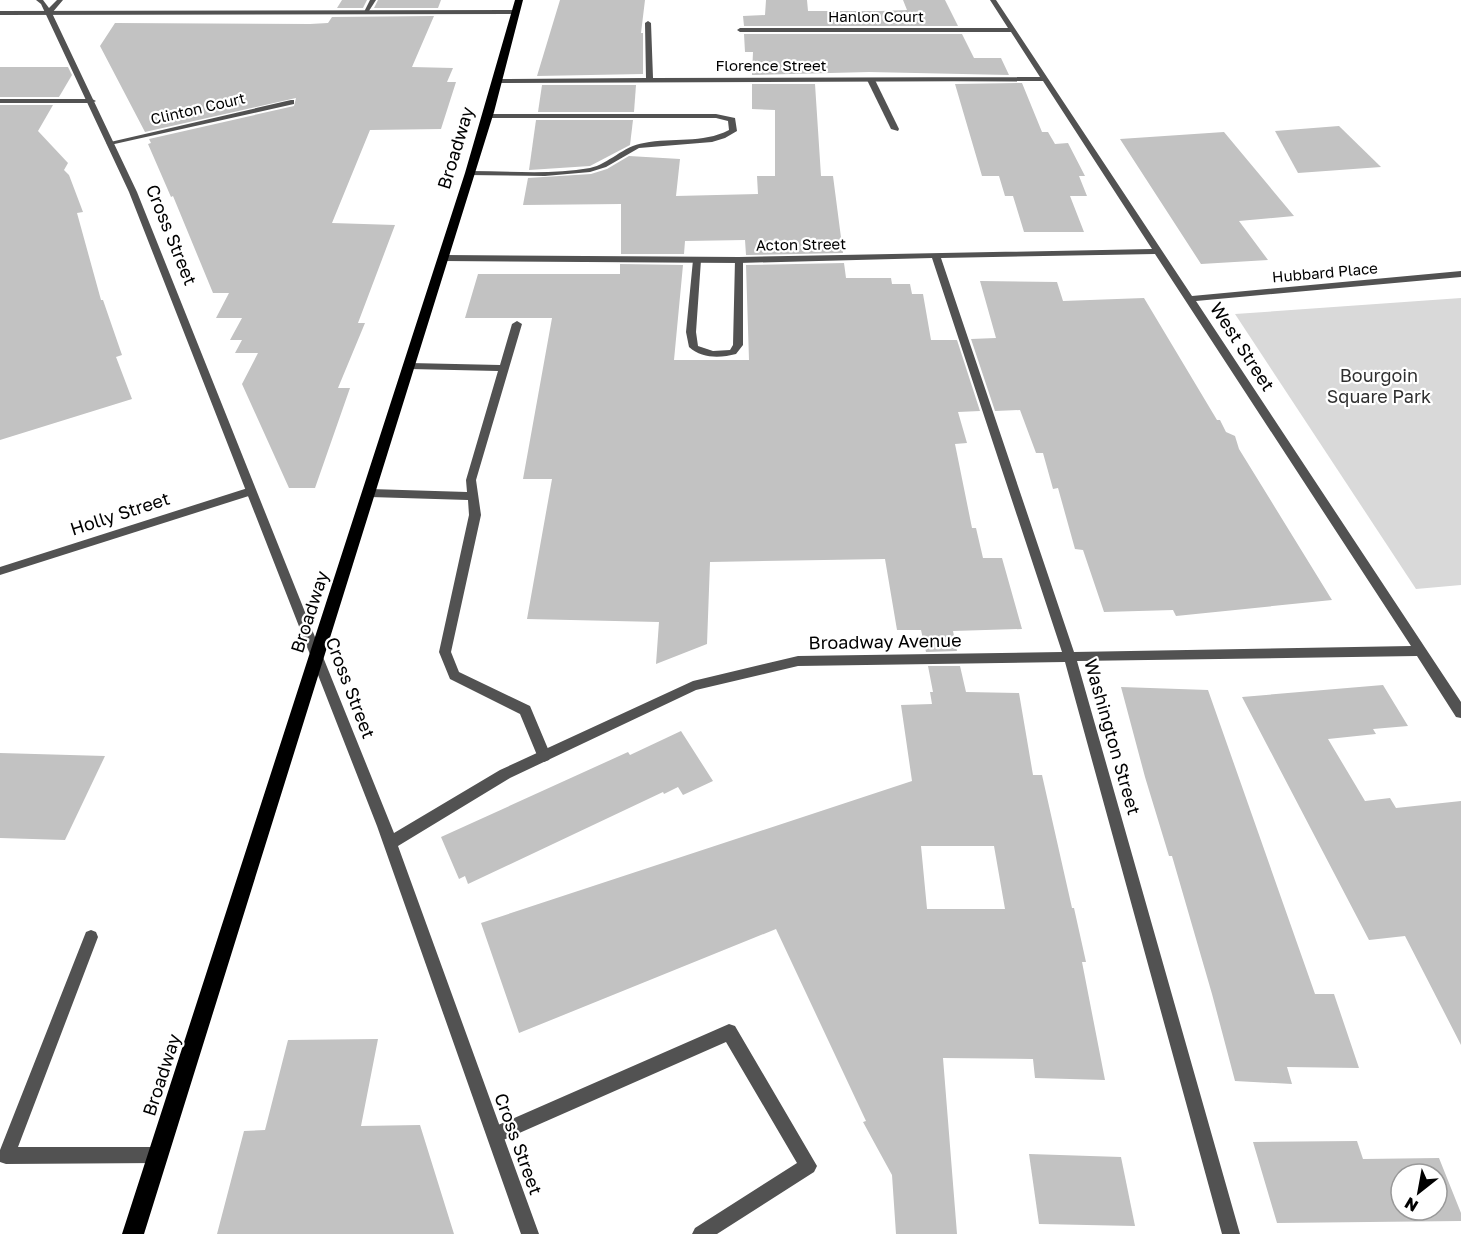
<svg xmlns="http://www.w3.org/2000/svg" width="1461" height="1234" font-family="'Golos Text',sans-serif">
<rect width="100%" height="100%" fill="#fff"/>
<polygon fill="#d9d9d9" points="1461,298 1461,585 1416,589 1235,314"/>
<g fill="#c2c2c2" fill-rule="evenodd">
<polygon points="342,0 367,0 363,8 337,8"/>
<polygon points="378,0 441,0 438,8 374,8"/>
<polygon points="560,0 645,0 641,33 643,33 643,74 537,76"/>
<polygon points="766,0 807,0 808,11 880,11 907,10 903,0 945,0 958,26 744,26 743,16 765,15"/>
<polygon points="434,16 412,67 453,68 447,82 456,82 441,129 370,130 332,223 395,225 358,323 365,323 338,388 350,388 315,488 289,488 242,384 258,353 235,353 242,340 230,340 242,318 216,318 229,293 213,293 173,196 171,197 148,144 151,143 149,139 294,106 296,98 145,132 100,46 115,23 310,24 328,23 332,17"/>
<polygon points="744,34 962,34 974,58 1001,58 1009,75 869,72 752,75 753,52 745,52"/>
<polygon points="0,67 68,67 72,75 59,97 0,97"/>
<polygon points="1022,83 1042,132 1048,132 1055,144 1068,143 1085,176 1079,176 1087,196 1070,196 1084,232 1024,232 1013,196 1005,196 999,176 982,176 955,84"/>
<polygon points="752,84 815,84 821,176 833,176 843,253 746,255 745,240 685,241 684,254 621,254 621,204 523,205 528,178 591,174 607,169 629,156 680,159 676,196 758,194 757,176 775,176 775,110 752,109"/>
<polygon points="542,85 636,85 634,112 538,112"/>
<polygon points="0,105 53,105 38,131 68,163 64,170 69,175 83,212 77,213 101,300 103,300 122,355 116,357 132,399 0,440"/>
<polygon points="536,120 633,120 630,145 590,166 529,170"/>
<polygon points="1339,126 1381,167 1298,173 1275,131"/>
<polygon points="1224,132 1294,216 1239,221 1268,260 1201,264 1120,139"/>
<polygon points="844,263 846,278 891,278 892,284 910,284 912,294 923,294 931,340 957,340 980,411 958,412 967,443 955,444 972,528 976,528 983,558 1002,558 1022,629 953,631 957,651 926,652 921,630 897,630 885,559 710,562 707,644 656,664 659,622 527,619 552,479 523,479 552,318 465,318 478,274 620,274 620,264 683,265 674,360 749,360 746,265"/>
<polygon points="980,281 1057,282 1063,301 1144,298 1217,420 1220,420 1226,432 1235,436 1239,449 1332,600 1176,616 1173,610 1104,612 1083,550 1075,549 1058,488 1053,489 1043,453 1036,453 1020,410 995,411 971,339 996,338"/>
<path d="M928,666H960L966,692L1019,693L1033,775H1042L1072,908H1074L1086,962H1082L1105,1080L1035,1078L1033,1059L943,1058L957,1234H896L892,1175L863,1122L866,1121L776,929L519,1033L481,923L912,781L901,705L932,704L930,692H933ZM921,846H994L1005,909H927Z"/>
<polygon points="1383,685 1408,726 1373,729 1376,734 1328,739 1365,801 1390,798 1396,808 1461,801 1461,1045 1405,936 1369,940 1242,697"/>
<polygon points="1121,687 1208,690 1315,994 1334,994 1359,1068 1287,1067 1292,1084 1235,1081 1212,994 1172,856 1169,856 1145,777"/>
<polygon points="681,731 713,781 683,795 678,787 664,794 663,792 468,884 465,876 459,879 441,837 628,752 630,755"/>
<polygon points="0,753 105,756 65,840 0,838"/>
<polygon points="378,1039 361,1126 420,1125 454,1234 217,1234 244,1131 265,1130 288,1040"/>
<path d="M1357,1141L1363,1159L1439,1158L1461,1213V1221L1277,1223L1253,1142ZM1401,1174H1437V1210H1401Z"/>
<polygon points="1029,1154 1121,1157 1135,1226 1039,1224"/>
</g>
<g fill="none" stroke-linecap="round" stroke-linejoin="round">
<g fill="#525252" fill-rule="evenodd">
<polygon points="370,0 376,0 367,14 363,14"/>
<polygon points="869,79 875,80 899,129 898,131 891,129 867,80"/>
<path d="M485,114H716L735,118L737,131L725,138L712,142L639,148L606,167L590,172L545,176L467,175L466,173L470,171C509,171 551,175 590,168C609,164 623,146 644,143C673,137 702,144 729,130L728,121L716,118H488L484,116Z"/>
<path d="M697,257L701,260L696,332L698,346L713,351L730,350L733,345L735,260L739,257L743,260V345L736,354C721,358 702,359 689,347L686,332L693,260Z"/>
<polygon points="517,321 522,324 476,480 481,515 451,652 459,672 530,706 551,756 549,760 544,762 539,760 520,714 450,679 439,652 469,515 468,500 370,497 365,493 370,489 467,492 466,480 498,371 410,369 405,366 410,363 500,365 512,324"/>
<polygon points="91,930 96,932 98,937 18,1147 159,1147 165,1149 167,1155 165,1161 159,1163 6,1164 0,1162 0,1150 84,937 86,932"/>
<polygon points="729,1024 735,1026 817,1166 814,1172 717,1234 692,1234 695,1228 797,1163 726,1042 501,1141 495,1143 489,1141 487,1135 489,1129"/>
</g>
<g fill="#525252" fill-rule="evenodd">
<path d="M990,0H996L1192,296L1461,271V277L1196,301L1461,702V718L1456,717L1417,656L1077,661L1240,1234H1222L1065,662L798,666L696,690L510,778L398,846L539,1234H521L377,826L311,657L313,654H321L323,657L394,833L500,770L693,681L798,656L1062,652L932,258L739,263L444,261L440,258L444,255L739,257L1152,249L1043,81L498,83L494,81L498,79L646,78L645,23L648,21L651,23L653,78L1040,77L1011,32H740L737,30L740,28H1008ZM1155,254L1411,646L1074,652L941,258Z"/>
<polygon points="0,11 515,10 518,12 515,14 0,15"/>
<polygon points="0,99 92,99 96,101 92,103 0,103"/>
<polygon points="291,100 294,100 294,104 110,145 106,143"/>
<polygon points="251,487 256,491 255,494 0,575 0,567"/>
</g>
<polygon fill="#525252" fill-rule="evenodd" points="36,0 43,0 49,8 57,0 63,0 52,13 137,192 323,657 321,660 313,660 311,657 129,192 41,4"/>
<polygon fill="#000" fill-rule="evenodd" points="515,0 523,0 494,112 144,1234 122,1234 465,173"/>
</g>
<g text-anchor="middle" stroke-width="4.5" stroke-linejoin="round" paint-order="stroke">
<g font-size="15" fill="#000" stroke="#fff">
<text x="876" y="22">Hanlon Court</text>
<text x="771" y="71">Florence Street</text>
<text transform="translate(198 109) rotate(-13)" y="5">Clinton Court</text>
<text transform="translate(801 245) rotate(-1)" y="5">Acton Street</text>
<text transform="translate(1325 273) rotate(-5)" y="5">Hubbard Place</text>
</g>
<g font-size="18" fill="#000" stroke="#fff">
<text transform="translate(456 148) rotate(-73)" y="6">Broadway</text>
<text transform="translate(171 235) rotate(68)" y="6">Cross Street</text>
<text transform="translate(1242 347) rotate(57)" y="6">West Street</text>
<text transform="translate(120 514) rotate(-18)" y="6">Holly Street</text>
<text transform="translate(310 612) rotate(-72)" y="6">Broadway</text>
<text transform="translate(885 642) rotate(-1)" y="6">Broadway Avenue</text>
<text transform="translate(350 688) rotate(69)" y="6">Cross Street</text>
<text transform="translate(1112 737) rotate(74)" y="6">Washington Street</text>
<text transform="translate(162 1075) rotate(-72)" y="6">Broadway</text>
<text transform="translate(518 1144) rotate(70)" y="6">Cross Street</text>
</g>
<g font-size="18" fill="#303030" stroke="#fff">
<text x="1379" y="382">Bourgoin<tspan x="1379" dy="21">Square Park</tspan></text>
</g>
</g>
<g transform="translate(1419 1192) rotate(211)"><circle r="28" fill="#ffffff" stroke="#999999" stroke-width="1.5"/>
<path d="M0-4.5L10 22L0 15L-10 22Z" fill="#000000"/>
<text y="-9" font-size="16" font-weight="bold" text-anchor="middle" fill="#000000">N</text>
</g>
</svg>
